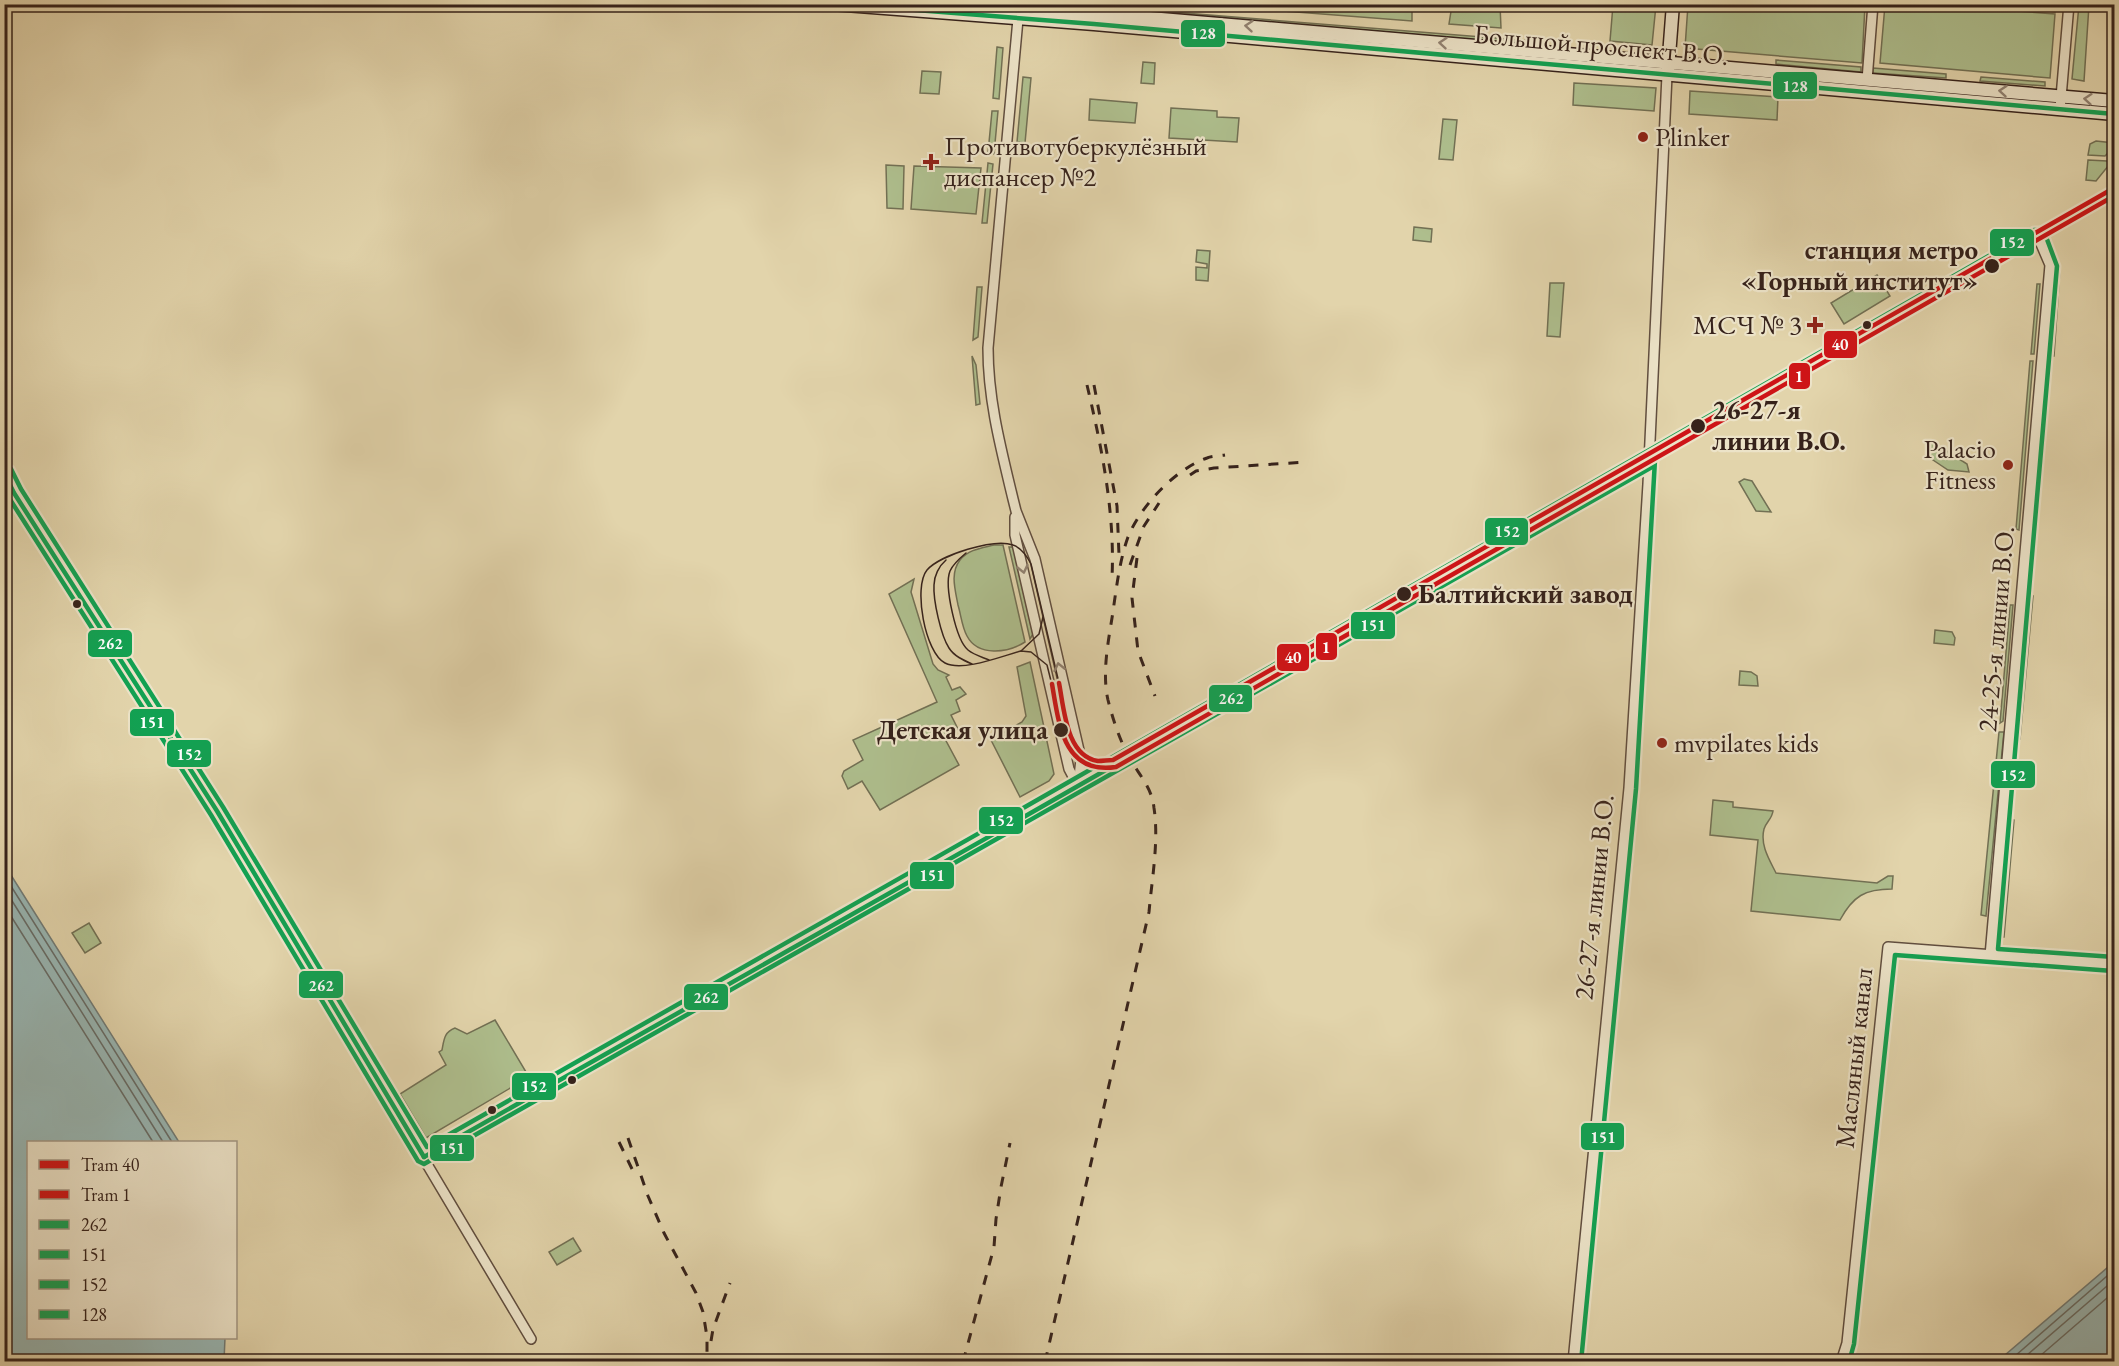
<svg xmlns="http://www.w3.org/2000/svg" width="2119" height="1366" font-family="'EB Garamond',serif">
<rect width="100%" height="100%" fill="#e2d4ab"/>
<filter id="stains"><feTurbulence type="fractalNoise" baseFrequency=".00333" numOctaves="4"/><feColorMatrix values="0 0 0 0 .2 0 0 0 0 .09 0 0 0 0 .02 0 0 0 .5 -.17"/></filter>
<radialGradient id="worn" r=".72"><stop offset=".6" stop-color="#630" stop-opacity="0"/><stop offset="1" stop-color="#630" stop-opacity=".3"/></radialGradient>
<g fill="#aebe8d" stroke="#727054" stroke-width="1.5">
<polygon points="1297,5 1359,8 1387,5 1412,5 1412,21 1205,5"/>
<polygon points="1452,5 1500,5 1501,28 1449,24"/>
<polygon points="1613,5 1656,5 1652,45 1610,41"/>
<polygon points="1688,5 1865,5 1862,63 1685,48"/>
<polygon points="1885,5 1942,5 2055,14 2050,78 1880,63"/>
<polygon points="1994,5 2056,5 2055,12"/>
<polygon points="2079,5 2089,5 2084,81 2072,79"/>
<polygon points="1097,6 1532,41 1532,46 1097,9"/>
<polygon points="997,47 1003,48 999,99 993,98"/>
<polygon points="1776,60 1861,67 1861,72 1776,64"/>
<polygon points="1143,62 1155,63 1154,84 1141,83"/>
<polygon points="1873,68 1946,74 1946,78 1873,73"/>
<polygon points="922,71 941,72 939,94 920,93"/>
<polygon points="1023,77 1031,78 1025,143 1017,142"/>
<polygon points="1981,77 2045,82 2045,86 1980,81"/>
<polygon points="1574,83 1656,88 1654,111 1573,105"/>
<polygon points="1690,91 1778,97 1777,120 1689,114"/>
<polygon points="1090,99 1137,103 1135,123 1089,120"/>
<polygon points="1171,108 1217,111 1217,117 1239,118 1237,142 1169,138"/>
<polygon points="992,111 998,111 994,154 988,153"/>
<polygon points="1443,119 1457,120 1453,160 1439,159"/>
<polygon points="2096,141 2114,143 2114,151 2108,153 2105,156 2088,155 2090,144"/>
<polygon points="2088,160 2107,161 2109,165 2096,181 2086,180"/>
<polygon points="988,163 993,164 987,223 982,223"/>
<polygon points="886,165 904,166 903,209 887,208"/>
<polygon points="914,166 981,168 976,214 911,209"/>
<polygon points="1414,227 1432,229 1431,242 1413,240"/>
<polygon points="1197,250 1210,251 1208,281 1196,280 1196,267 1207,268 1207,264 1196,262"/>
<polygon points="2058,269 2060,269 2054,356 2051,356"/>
<polygon points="1877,275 1890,296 1844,324 1831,303"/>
<polygon points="1550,283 1564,283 1560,337 1547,336"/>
<polygon points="2037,284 2040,284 2034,354 2031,354"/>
<polygon points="977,287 982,287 978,337 973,340"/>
<polygon points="972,356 976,365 980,404 976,405"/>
<polygon points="2030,361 2033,361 2019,530 2016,529"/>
<polygon points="1931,441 1967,464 1969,472 1948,470 1927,456 1928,446"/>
<polygon points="1744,479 1752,481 1771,512 1756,511 1739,482"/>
<path d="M994,545H1003L1025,642C1008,653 978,657 967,636C962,627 961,615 958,605C955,589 950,573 960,560C969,549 982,548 994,545Z"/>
<polygon points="1009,547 1013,547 1033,634 1030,639"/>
<polygon points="914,579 911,592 933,664 938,670 949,675 946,677 952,690 960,687 966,694 956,700 960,711 951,715 958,729 944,737 959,765 880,810 862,781 848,789 842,776 844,771 863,760 853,740 937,702 889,594"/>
<polygon points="2030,596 2033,596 2020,739 2017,739"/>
<polygon points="2010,605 2013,605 2003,721 2000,723"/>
<polygon points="1935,630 1952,632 1955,638 1954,645 1934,643"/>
<polygon points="1030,662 1054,774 1049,781 1020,797 991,740 1022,722 1026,716 1017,667"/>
<polygon points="1740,671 1751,672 1757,676 1758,686 1739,685"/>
<polygon points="1999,732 2004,732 1986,916 1981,915"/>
<path d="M1713,800L1733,802V807L1773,811C1772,819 1766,822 1764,829C1760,845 1769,859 1776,873L1877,883L1888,876H1893L1892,889C1865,889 1853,896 1840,920L1751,911L1758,840L1710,835Z"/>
<polygon points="2010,819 2014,820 2004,937 2000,937"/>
<polygon points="89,923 101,943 85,953 72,933"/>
<path d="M495,1020L529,1077L426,1138L400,1094L446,1065L439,1052L442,1050C444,1040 444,1032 455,1028L467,1034Z"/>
<polygon points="573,1238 581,1251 557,1265 549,1252"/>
</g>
<g fill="#98b6b3" stroke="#717b76" stroke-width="1.5">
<polygon points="4,864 179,1142 28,1142 28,1338 225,1338 224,1361 5,1361"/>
<polygon points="2114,1262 2114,1361 1998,1361"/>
</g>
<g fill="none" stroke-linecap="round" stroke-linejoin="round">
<g stroke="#676c67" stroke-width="1.5">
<polyline points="4,875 172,1142"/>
<polyline points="4,888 163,1142"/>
<polyline points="4,905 153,1142"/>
<polyline points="2008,1362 2114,1270"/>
<polyline points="2019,1362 2114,1280"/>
<polyline points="2033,1362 2114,1292"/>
</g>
<g stroke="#614e3f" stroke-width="12">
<g id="street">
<path d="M1018,19L988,348C988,400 1001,449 1013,499L1016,511L1035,559L1081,759L1078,786"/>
<polyline points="1867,80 1873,4"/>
<polyline points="2060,109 2069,4"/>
<polyline points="4,472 14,493 217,811 333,1007"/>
<polyline points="1015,517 1015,535 1069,769 1078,786"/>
<polyline points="1990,956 2050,265 2038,237"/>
<polyline points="337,1013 531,1339"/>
<polyline points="424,1157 1029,814 2114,193"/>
<polyline points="1573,1362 1629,788 1648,484 1667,75"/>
<polyline points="1841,1362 1847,1343 1888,947 2114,964"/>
</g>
</g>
<g stroke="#36221b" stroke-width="15">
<g id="secondary">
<polyline points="832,4 1094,24 2114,114"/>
<polyline points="988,4 2114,101"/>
<polyline points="1668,69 1673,4"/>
</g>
</g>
<use href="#street" stroke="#ece3c8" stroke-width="9"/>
<use href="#secondary" stroke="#ece3c8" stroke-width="12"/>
<g stroke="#36221b" stroke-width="1.5">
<path d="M966,553C960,558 953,564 950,571C944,586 956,640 968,650C974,655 982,657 989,660"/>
<path d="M946,560C939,566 934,576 934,585C933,600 941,636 949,648C954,656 963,660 972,664"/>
<polyline points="1021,651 1039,634 1043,617"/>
<path d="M1059,683L1031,564C1027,556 1022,548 1013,545C994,538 940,555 927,570C913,587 925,653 945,663C963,672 1002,656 1021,651L1031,652L1047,665L1063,729"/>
</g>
<g stroke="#36221b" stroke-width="3" stroke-dasharray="10 10" stroke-linecap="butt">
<path d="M1087,385C1102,449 1115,512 1112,578"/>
<polyline points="1094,385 1117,506 1119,555"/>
<polyline points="1190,475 1196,471 1214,468 1306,462"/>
<polyline points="1137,558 1132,598 1138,651 1155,696"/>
<polyline points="1130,565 1144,526 1159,503"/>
<polyline points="628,1138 648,1196 664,1233 696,1293 703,1312 707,1337 707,1362"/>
<polyline points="619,1142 633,1171"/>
<polyline points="711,1341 713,1329 730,1283"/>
<polyline points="963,1362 994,1247 996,1219 1001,1187 1010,1143"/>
<path d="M1045,1362L1149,912C1152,878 1159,841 1154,808C1152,788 1140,776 1130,759C1120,741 1113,720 1108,700C1102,674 1108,643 1112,618C1116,592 1119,562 1128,537C1140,507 1175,469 1207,458C1212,456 1219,456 1225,455"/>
</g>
<g stroke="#ece3c8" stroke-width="9">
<g id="bus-1">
<polyline points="4,473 14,493 217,811 424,1157"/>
<polyline points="424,1157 1029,814 2114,193"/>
</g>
</g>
<g stroke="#ece3c8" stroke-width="9">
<g id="bus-2">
<polyline points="4,490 211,815 418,1161 424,1164 1652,467"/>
<polyline points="1581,1362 1636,789 1655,460"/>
<polyline points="1849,1362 1854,1344 1895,955 2113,971"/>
</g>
</g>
<g stroke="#ece3c8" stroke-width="9">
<polyline id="bus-3" points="11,469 21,489 223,807 427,1147 1025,807 2034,230 2040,230 2045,234 2057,266 1998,949 2114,957"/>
</g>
<g stroke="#ece3c8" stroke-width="9">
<polyline id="bus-4" points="839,4 1094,24 2114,114"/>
</g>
<use href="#bus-1" stroke="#12a152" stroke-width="4.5"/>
<use href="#bus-2" stroke="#12a152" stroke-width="4.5"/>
<use href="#bus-3" stroke="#12a152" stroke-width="4.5"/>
<use href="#bus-4" stroke="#12a152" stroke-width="4.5"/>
<g stroke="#ece3c8" stroke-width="9">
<path id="tram-1" d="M1059,683C1064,708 1066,756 1098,761C1103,761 1108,760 1113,760L2114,188"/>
</g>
<g stroke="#ece3c8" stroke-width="9">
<path id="tram-2" d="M1052,684C1059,724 1063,775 1116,767L2114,196"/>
</g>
<use href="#tram-1" stroke="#ce1417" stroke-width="4.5"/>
<use href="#tram-2" stroke="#ce1417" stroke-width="4.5"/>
</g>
<defs><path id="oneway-chevron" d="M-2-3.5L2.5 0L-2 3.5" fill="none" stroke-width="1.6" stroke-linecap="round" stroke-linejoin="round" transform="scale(1.5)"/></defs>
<g stroke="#918272">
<use href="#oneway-chevron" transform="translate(1249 26) rotate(-175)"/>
<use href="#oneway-chevron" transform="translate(1443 43) rotate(-175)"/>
<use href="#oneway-chevron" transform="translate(2003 91) rotate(-175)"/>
<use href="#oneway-chevron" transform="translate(2088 99) rotate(-175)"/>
<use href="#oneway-chevron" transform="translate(1023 569) rotate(77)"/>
<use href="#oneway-chevron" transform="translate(1059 667) rotate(-103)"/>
</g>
<g fill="#8f2418" stroke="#ece3c8" stroke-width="2">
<circle cx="1643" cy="137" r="6"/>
<path d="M928 153h6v6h6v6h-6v6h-6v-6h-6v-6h6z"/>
<path d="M1812 316h6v6h6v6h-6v6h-6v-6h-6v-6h6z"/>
<circle cx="2008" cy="465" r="6"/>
<circle cx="1662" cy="743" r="6"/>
</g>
<g fill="#36221b" stroke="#ece3c8" stroke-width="2">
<circle cx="1992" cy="266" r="8"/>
<circle cx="1867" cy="325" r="5"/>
<circle cx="1698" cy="426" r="8"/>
<circle cx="1404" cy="594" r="8"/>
<circle cx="77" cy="604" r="5"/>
<circle cx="1061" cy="730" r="8"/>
<circle cx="572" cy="1080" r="5"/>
<circle cx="492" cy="1110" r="5"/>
</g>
<g text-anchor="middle" stroke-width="4.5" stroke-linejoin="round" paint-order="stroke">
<g font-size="27" fill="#36221b" stroke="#ece3c8">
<text transform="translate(1601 45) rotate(5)" y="9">Большой проспект В.О.</text>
<text transform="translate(1996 629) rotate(-85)" y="9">24-25-я линии В.О.</text>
<text transform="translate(1594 897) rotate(-84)" y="9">26-27-я линии В.О.</text>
<text transform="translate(1854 1058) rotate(-84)" y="9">Масляный канал</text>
</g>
<g font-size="27" fill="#36221b" stroke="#ece3c8" text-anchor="start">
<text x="1655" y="146">Plinker</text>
<text x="944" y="155">Противотуберкулёзный<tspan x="944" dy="31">диспансер №2</tspan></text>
<text x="1802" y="334" text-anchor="end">МСЧ № 3</text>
<text x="1996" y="458" text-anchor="end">Palacio<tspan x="1996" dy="31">Fitness</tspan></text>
<text x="1674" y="752">mvpilates kids</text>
</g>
<g font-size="27" font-weight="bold" fill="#36221b" stroke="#ece3c8" text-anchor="end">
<text x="1978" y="259">станция метро<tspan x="1978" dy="31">«Горный институт»</tspan></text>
<text x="1712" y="419" text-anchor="start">26-27-я<tspan x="1712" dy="31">линии В.О.</tspan></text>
<text x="1418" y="603" text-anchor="start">Балтийский завод</text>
<text x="1048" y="739">Детская улица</text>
</g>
</g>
<g stroke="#ece3c8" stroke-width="2">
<rect x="1180" y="19" width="46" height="29" rx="6" fill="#12a152"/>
<rect x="1772" y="71" width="46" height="29" rx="6" fill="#12a152"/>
<rect x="1989" y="228" width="46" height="29" rx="6" fill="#12a152"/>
<rect x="1823" y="330" width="35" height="29" rx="6" fill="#ce1417"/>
<rect x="1788" y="362" width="23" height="28" rx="6" fill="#ce1417"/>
<rect x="1484" y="517" width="45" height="29" rx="6" fill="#12a152"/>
<rect x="1350" y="611" width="46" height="29" rx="6" fill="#12a152"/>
<rect x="87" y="629" width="46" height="29" rx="6" fill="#12a152"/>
<rect x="1315" y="632" width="23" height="29" rx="6" fill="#ce1417"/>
<rect x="1276" y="643" width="34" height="29" rx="6" fill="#ce1417"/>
<rect x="1208" y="684" width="45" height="29" rx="6" fill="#12a152"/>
<rect x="129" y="708" width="46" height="29" rx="6" fill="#12a152"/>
<rect x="166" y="739" width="46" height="29" rx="6" fill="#12a152"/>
<rect x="1990" y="760" width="46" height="29" rx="6" fill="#12a152"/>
<rect x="978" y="806" width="46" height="29" rx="6" fill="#12a152"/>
<rect x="909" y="861" width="46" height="29" rx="6" fill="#12a152"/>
<rect x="298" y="970" width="46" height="29" rx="6" fill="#12a152"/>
<rect x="683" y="983" width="46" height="28" rx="6" fill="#12a152"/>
<rect x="511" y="1072" width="46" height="29" rx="6" fill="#12a152"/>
<rect x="1580" y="1122" width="45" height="29" rx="6" fill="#12a152"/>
<rect x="429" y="1134" width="46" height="28" rx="6" fill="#12a152"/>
</g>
<g font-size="16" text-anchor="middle" font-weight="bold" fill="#fff">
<text x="1203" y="39">128</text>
<text x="1795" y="92">128</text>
<text x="2012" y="248">152</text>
<text x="1840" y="350">40</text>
<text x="1799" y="382">1</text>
<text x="1507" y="537">152</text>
<text x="1373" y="631">151</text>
<text x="110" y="649">262</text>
<text x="1326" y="653">1</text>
<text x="1293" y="663">40</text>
<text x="1231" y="704">262</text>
<text x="152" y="728">151</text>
<text x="189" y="760">152</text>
<text x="2013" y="781">152</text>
<text x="1001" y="826">152</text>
<text x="932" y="881">151</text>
<text x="321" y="991">262</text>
<text x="706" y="1003">262</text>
<text x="534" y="1092">152</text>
<text x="1603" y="1143">151</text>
<text x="452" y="1154">151</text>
</g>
<rect width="2119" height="1366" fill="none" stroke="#e2d4ab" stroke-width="24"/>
<rect x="6" y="6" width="2107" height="1354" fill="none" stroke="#36221b" stroke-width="3"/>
<rect x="12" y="12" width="2095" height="1342" fill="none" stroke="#36221b" stroke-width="1.5"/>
<rect x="27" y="1141" width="210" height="198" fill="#ece3c8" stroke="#a39683" stroke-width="1.5"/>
<rect x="39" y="1160" width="30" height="9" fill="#ce1417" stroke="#a39683" stroke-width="1.5"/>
<text x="81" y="1171" font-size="18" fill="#36221b">Tram 40</text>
<rect x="39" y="1190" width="30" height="9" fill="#ce1417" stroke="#a39683" stroke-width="1.5"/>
<text x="81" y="1201" font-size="18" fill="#36221b">Tram 1</text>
<rect x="39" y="1220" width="30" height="9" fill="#12a152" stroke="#a39683" stroke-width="1.5"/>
<text x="81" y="1231" font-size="18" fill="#36221b">262</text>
<rect x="39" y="1250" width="30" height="9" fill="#12a152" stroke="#a39683" stroke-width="1.5"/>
<text x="81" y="1261" font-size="18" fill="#36221b">151</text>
<rect x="39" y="1280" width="30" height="9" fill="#12a152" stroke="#a39683" stroke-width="1.5"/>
<text x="81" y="1291" font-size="18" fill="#36221b">152</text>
<rect x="39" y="1310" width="30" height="9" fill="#12a152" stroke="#a39683" stroke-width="1.5"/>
<text x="81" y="1321" font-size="18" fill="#36221b">128</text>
<rect width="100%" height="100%" filter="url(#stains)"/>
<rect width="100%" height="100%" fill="url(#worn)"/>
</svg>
